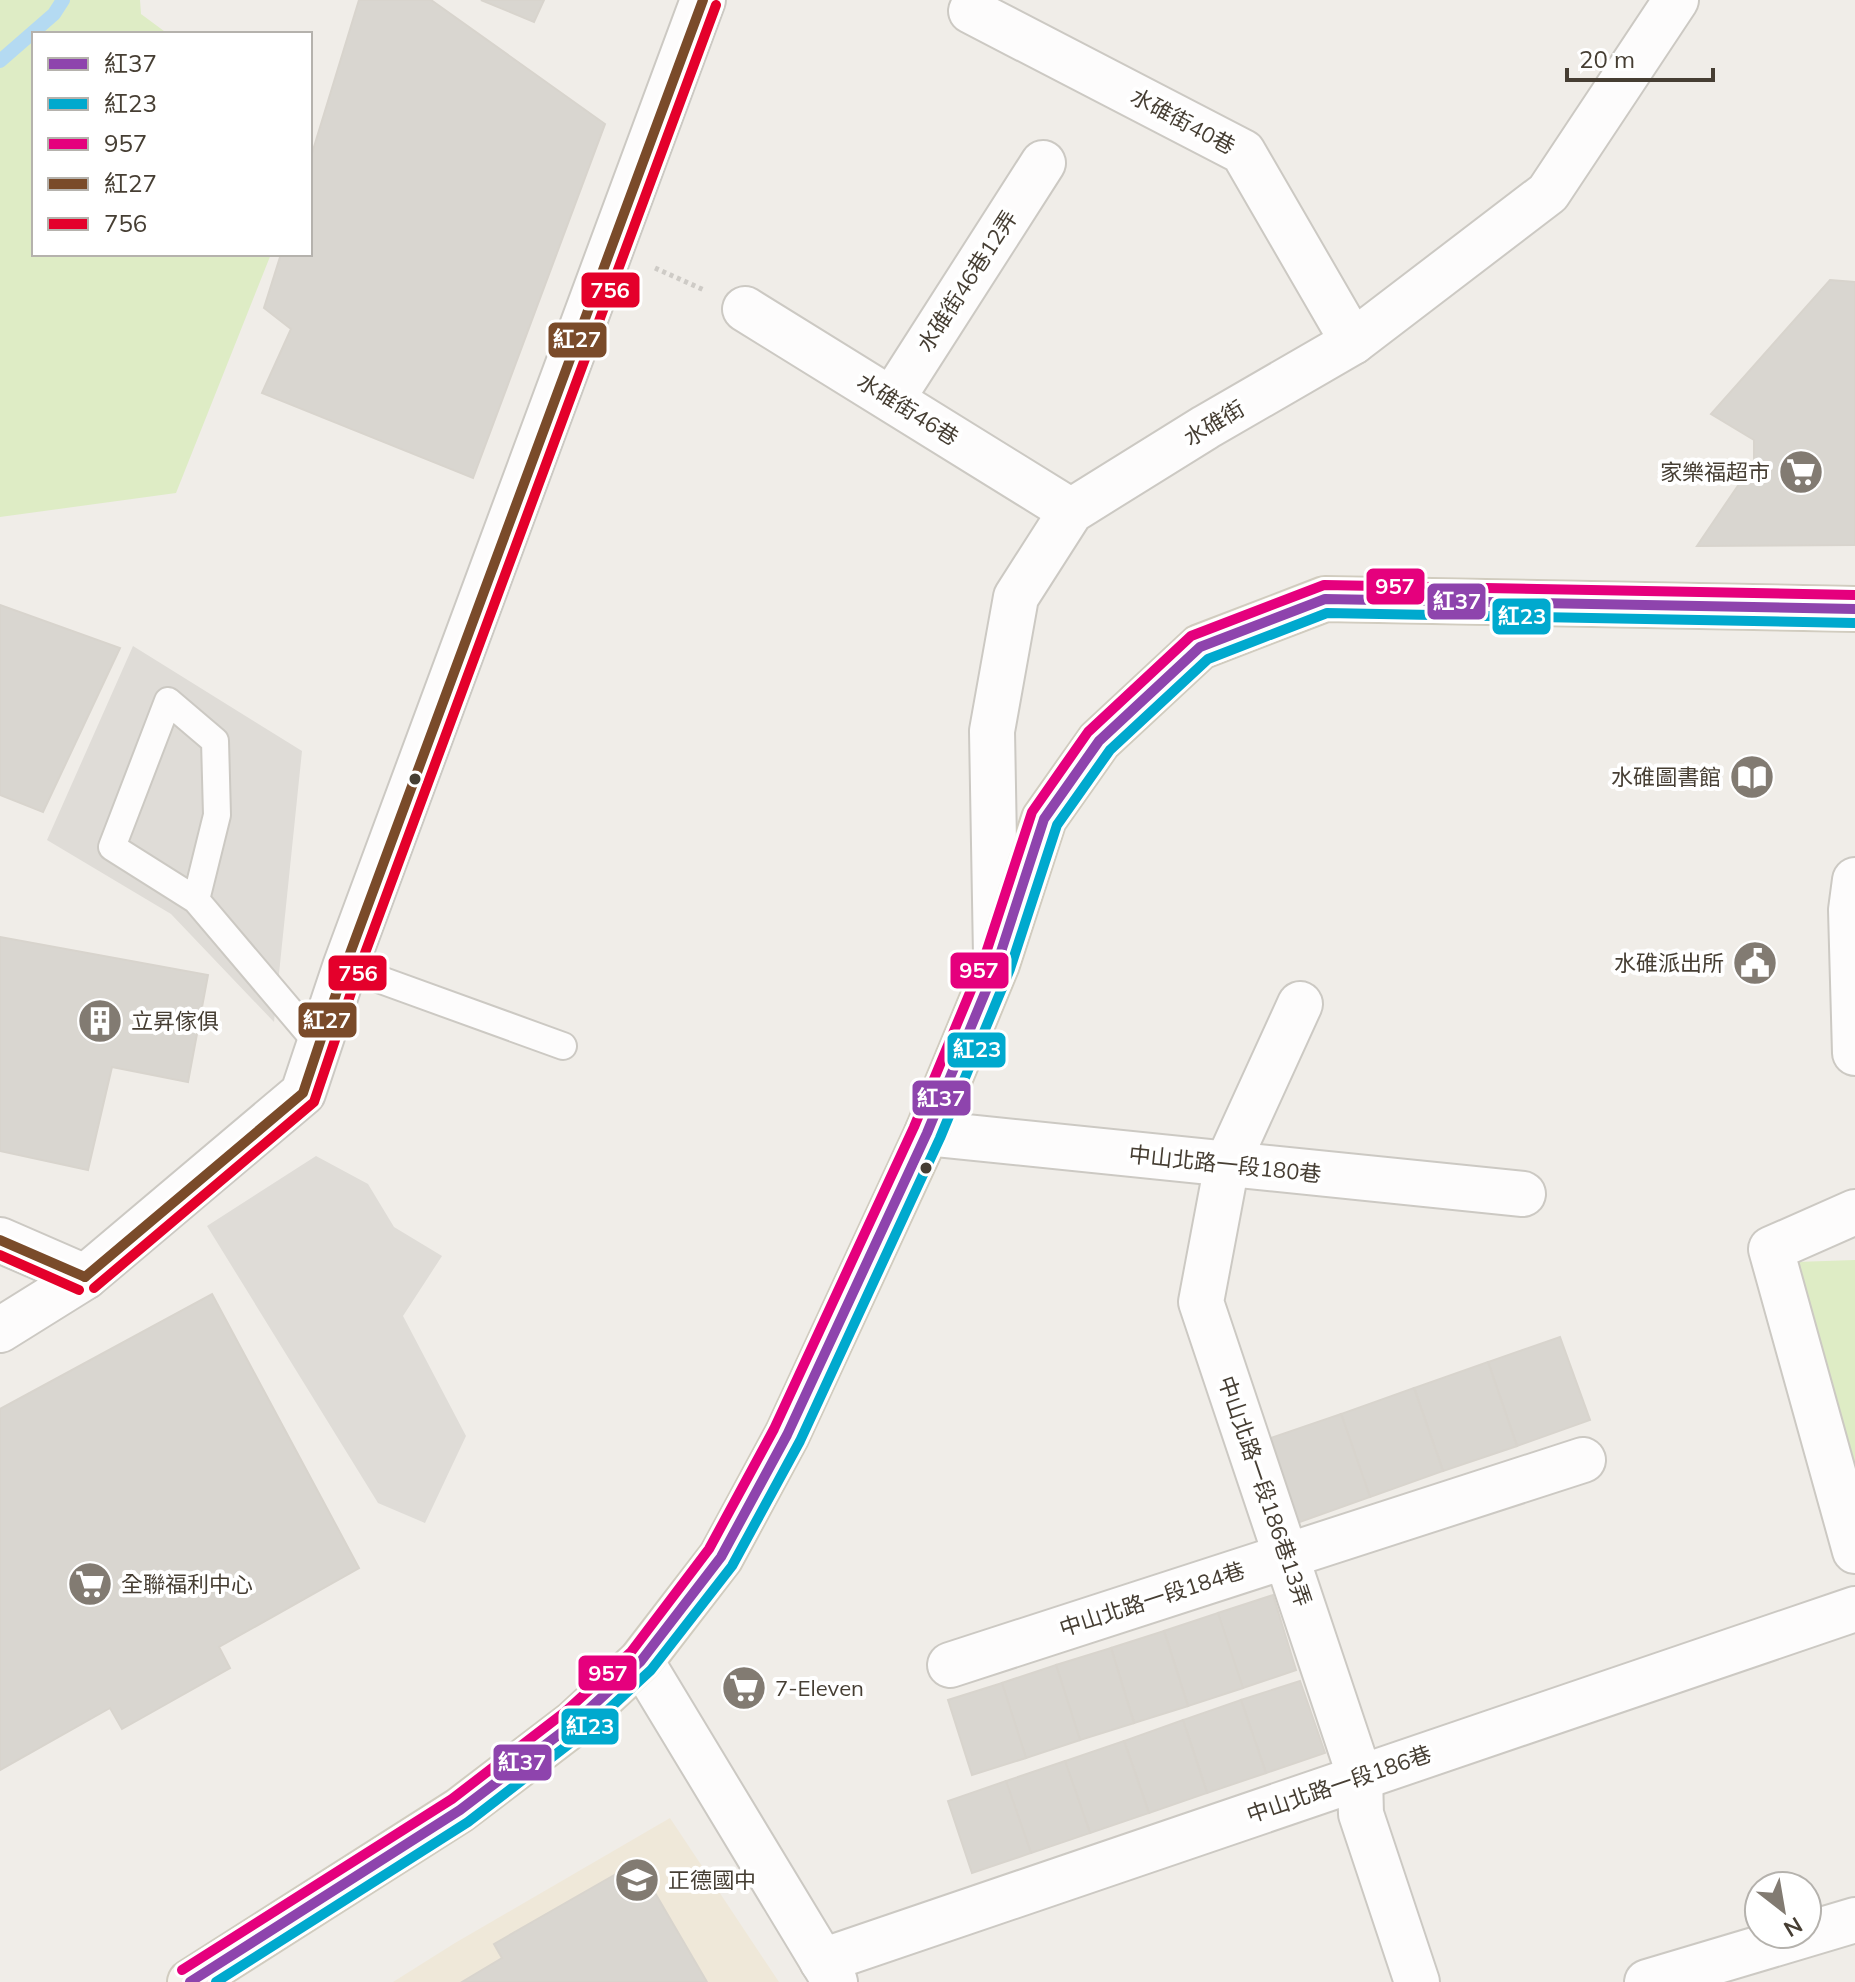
<svg xmlns="http://www.w3.org/2000/svg" width="1855" height="1982" font-family="Mulish,'Noto Sans TC',sans-serif">
<rect width="100%" height="100%" fill="#f0ede8"/>
<polygon fill="#efe8d9" points="670,1818 779,1982 393,1982 455,1943"/>
<g fill="#deecc5">
<polygon points="0,0 140,0 141,14 168,34 34,34 34,254 271,254 176,493 0,517"/>
<polygon points="1855,1260 1855,1475 1796,1262"/>
</g>
<g fill="#dfdcd7">
<polygon points="133,646 302,751 274,1022 171,914 47,840"/>
<polygon points="316,1156 368,1184 394,1227 442,1256 403,1316 466,1436 425,1523 378,1503 207,1226"/>
</g>
<g fill="none" stroke-linecap="round" stroke-linejoin="round">
<polyline stroke="#b4daf2" stroke-width="14" points="0,61 54,14 63,0"/>
</g>
<g fill="#d9d6d0" stroke="#d8d4cd" stroke-width="2">
<polygon points="359,0 431,0 605,124 473,478 262,393 291,329 264,308 281,254 310,254 310,160"/>
<polygon points="481,0 544,0 534,22"/>
<polygon points="1830,280 1855,282 1855,545 1697,546 1754,462 1754,440 1711,414"/>
<polygon points="0,605 120,648 43,812 0,795"/>
<polygon points="0,937 208,975 188,1082 112,1067 88,1170 0,1151"/>
<polygon points="212,1294 359,1568 219,1647 230,1668 122,1729 110,1708 0,1770 0,1409"/>
<polygon points="1560,1337 1590,1420 1517,1446 1488,1362"/>
<polygon points="1488,1362 1517,1446 1443,1471 1414,1388"/>
<polygon points="1414,1388 1443,1471 1370,1497 1341,1414"/>
<polygon points="1341,1414 1370,1497 1297,1523 1268,1439"/>
<polygon points="1273,1595 1296,1670 1243,1688 1218,1613"/>
<polygon points="1218,1613 1243,1688 1188,1706 1164,1631"/>
<polygon points="1164,1631 1188,1706 1134,1723 1111,1648"/>
<polygon points="1111,1648 1134,1723 1080,1740 1056,1665"/>
<polygon points="1056,1665 1080,1740 1026,1758 1002,1683"/>
<polygon points="1300,1681 1325,1753 1266,1773 1241,1700"/>
<polygon points="1002,1683 1026,1758 972,1775 948,1700"/>
<polygon points="1241,1700 1266,1773 1207,1793 1183,1720"/>
<polygon points="1183,1720 1207,1793 1149,1813 1124,1741"/>
<polygon points="1124,1741 1149,1813 1090,1833 1065,1761"/>
<polygon points="1065,1761 1090,1833 1031,1853 1006,1781"/>
<polygon points="1006,1781 1031,1853 972,1873 948,1801"/>
<polygon points="637,1862 707,1982 462,1982 502,1958 494,1944"/>
</g>
<g fill="none" stroke-linecap="round" stroke-linejoin="round">
<g stroke="#ccc9c3" stroke-width="30">
<g id="lane">
<polyline points="196,900 217,815 215,741 168,701 112,847 196,900 319,1045"/>
<polyline points="345,967 563,1046"/>
</g>
</g>
<g stroke="#ccc9c3" stroke-width="48">
<g id="street">
<polyline points="971,11 1243,152 1353,342"/>
<polyline points="745,309 1071,511"/>
<polyline points="892,399 1043,163"/>
<polyline points="1855,880 1851,910 1855,1053"/>
<polyline points="996,956 992,731 1016,597 1071,511 1206,427 1353,342 1548,193 1676,0"/>
<polyline points="1300,1004 1227,1164 1201,1302 1360,1777 1361,1814 1417,1982"/>
<polyline points="927,1133 1523,1194"/>
<polyline points="1855,1212 1771,1249 1855,1551"/>
<polyline points="0,1240 85,1277"/>
<polyline points="0,1330 85,1277 303,1093 345,967 703,0"/>
<polyline points="641,1661 835,1982"/>
<polyline points="950,1665 1583,1460"/>
<polyline points="822,1961 1855,1609"/>
<polyline points="1647,1982 1855,1920"/>
</g>
</g>
<g stroke="#d1ccbf" stroke-width="48">
<polyline id="secondary" points="190,1982 460,1810 574,1723 641,1661 721,1557 787,1435 927,1133 997,964 1044,819 1099,741 1200,647 1325,599 1855,609"/>
</g>
<polyline stroke="#cecbc6" stroke-width="5" stroke-dasharray="4 4" stroke-linecap="butt" points="655,268 704,290"/>
<use href="#lane" stroke="#fdfcfc" stroke-width="26"/>
<use href="#street" stroke="#fdfcfc" stroke-width="44"/>
<use href="#secondary" stroke="#f6f4ee" stroke-width="44"/>
<g stroke="#fff" stroke-width="16">
<polyline id="bus-1" points="190,1982 460,1810 574,1723 641,1661 721,1557 787,1435 927,1133 997,964 1044,819 1099,741 1200,647 1325,599 1855,609"/>
</g>
<g stroke="#fff" stroke-width="16">
<polyline id="bus-2" points="216,1982 468,1822 582,1734 651,1670 732,1566 800,1441 940,1138 1010,969 1057,825 1110,750 1208,659 1327,613 1855,623"/>
</g>
<g stroke="#fff" stroke-width="16">
<polyline id="bus-3" points="182,1970 452,1799 565,1712 631,1652 709,1549 774,1429 914,1127 984,959 1032,812 1088,732 1191,636 1324,585 1855,595"/>
</g>
<g stroke="#fff" stroke-width="16">
<g id="bus-4">
<polyline points="0,1240 85,1277"/>
<polyline points="85,1277 303,1093 345,967 703,0"/>
</g>
</g>
<g stroke="#fff" stroke-width="16">
<g id="bus-5">
<polyline points="0,1255 79,1290"/>
<polyline points="94,1288 314,1102 358,972 716,5"/>
</g>
</g>
<use href="#bus-1" stroke="#8e44ad" stroke-width="10"/>
<use href="#bus-2" stroke="#00a9ce" stroke-width="10"/>
<use href="#bus-3" stroke="#e5007d" stroke-width="10"/>
<use href="#bus-4" stroke="#7a4b2a" stroke-width="10"/>
<use href="#bus-5" stroke="#e4002b" stroke-width="10"/>
</g>
<defs>
<g id="supermarket-disc" transform="scale(2.3)"><circle r="9.5" fill="#827b72" stroke="#fff"/><path d="M-6-5.5h2.5l.6 2H6L4.5 2H-2.5L-4.4-4H-6ZM-1.5 3.2a1.3 1.3 0 1 0 .1 0ZM3 3.2a1.3 1.3 0 1 0 .1 0Z" fill="#fff"/></g>
<g id="library-disc" transform="scale(2.3)"><circle r="9.5" fill="#827b72" stroke="#fff"/><path d="M-6-4Q-3-5.5-.7-3.5V5Q-3 3-6 4ZM6-4Q3-5.5 .7-3.5V5Q3 3 6 4Z" fill="#fff"/></g>
<g id="civic-disc" transform="scale(2.3)"><circle r="9.5" fill="#827b72" stroke="#fff"/><path d="M-.6-6.5H3V-4.5H.6V-3L4-1V1h2V6H-6V1h2V-1L-.6-3ZM-1.2 2.5V6h2.4V2.5Z" fill="#fff"/></g>
<g id="building-disc" transform="scale(2.3)"><circle r="9.5" fill="#827b72" stroke="#fff"/><path d="M-4-6H4V6H1V3H-1V6H-4ZM-2.5-4.3h1.7v1.8h-1.7ZM.8-4.3h1.7v1.8H.8ZM-2.5-1h1.7V.8h-1.7ZM.8-1h1.7V.8H.8Z" fill="#fff"/></g>
<g id="school-disc" transform="scale(2.3)"><circle r="9.5" fill="#827b72" stroke="#fff"/><path d="M0-5L7-2L0 1L-7-2ZM-4 1L0 2.5L4 1V4Q0 6-4 4Z" fill="#fff"/></g>
</defs>
<g fill-rule="evenodd">
<use href="#supermarket-disc" x="1801" y="472"/>
<use href="#library-disc" x="1752" y="777"/>
<use href="#civic-disc" x="1755" y="963"/>
<use href="#building-disc" x="100" y="1021"/>
<use href="#supermarket-disc" x="90" y="1584"/>
<use href="#supermarket-disc" x="744" y="1688"/>
<use href="#school-disc" x="637" y="1880"/>
</g>
<g fill="#463e33" stroke="#fff" stroke-width="3">
<circle cx="415" cy="779" r="7"/>
<circle cx="926" cy="1168" r="7"/>
</g>
<g text-anchor="middle" stroke-width="8" stroke-linejoin="round" paint-order="stroke">
<g font-size="22" fill="#463e33" stroke="#fff">
<text transform="translate(1183 121) rotate(28)" y="8">水碓街40巷</text>
<text transform="translate(967 281) rotate(-57)" y="8">水碓街46巷12弄</text>
<text transform="translate(908 409) rotate(32)" y="8">水碓街46巷</text>
<text transform="translate(1214 423) rotate(-31)" y="8">水碓街</text>
<text transform="translate(1225 1164) rotate(6)" y="8">中山北路一段180巷</text>
<text transform="translate(1265 1491) rotate(71)" y="8">中山北路一段186巷13弄</text>
<text transform="translate(1152 1599) rotate(-18)" y="8">中山北路一段184巷</text>
<text transform="translate(1339 1784) rotate(-19)" y="8">中山北路一段186巷</text>
</g>
<g font-size="22" fill="#463e33" stroke="#fff" text-anchor="start">
<text x="1770" y="480" text-anchor="end">家樂福超市</text>
<text x="1721" y="785" text-anchor="end">水碓圖書館</text>
<text x="1724" y="971" text-anchor="end">水碓派出所</text>
<text x="131" y="1029">立昇傢俱</text>
<text x="121" y="1592">全聯福利中心</text>
<text x="775" y="1696">7-Eleven</text>
<text x="668" y="1888">正德國中</text>
</g>
</g>
<g stroke="#fff" stroke-width="3">
<rect x="580" y="271" width="61" height="38" rx="8" fill="#e4002b"/>
<rect x="547" y="321" width="61" height="38" rx="8" fill="#7a4b2a"/>
<rect x="1365" y="567" width="61" height="39" rx="8" fill="#e5007d"/>
<rect x="1426" y="582" width="61" height="39" rx="8" fill="#8e44ad"/>
<rect x="1491" y="597" width="61" height="39" rx="8" fill="#00a9ce"/>
<rect x="949" y="951" width="61" height="39" rx="8" fill="#e5007d"/>
<rect x="327" y="954" width="61" height="38" rx="8" fill="#e4002b"/>
<rect x="297" y="1001" width="61" height="38" rx="8" fill="#7a4b2a"/>
<rect x="946" y="1031" width="61" height="38" rx="8" fill="#00a9ce"/>
<rect x="911" y="1079" width="61" height="38" rx="8" fill="#8e44ad"/>
<rect x="577" y="1654" width="61" height="38" rx="8" fill="#e5007d"/>
<rect x="560" y="1707" width="60" height="39" rx="8" fill="#00a9ce"/>
<rect x="492" y="1743" width="61" height="39" rx="8" fill="#8e44ad"/>
</g>
<g font-size="22" text-anchor="middle" font-weight="bold" fill="#fff">
<text x="610" y="298">756</text>
<text x="577" y="347">紅27</text>
<text x="1395" y="594">957</text>
<text x="1457" y="609">紅37</text>
<text x="1522" y="624">紅23</text>
<text x="979" y="978">957</text>
<text x="358" y="981">756</text>
<text x="327" y="1028">紅27</text>
<text x="977" y="1057">紅23</text>
<text x="941" y="1106">紅37</text>
<text x="608" y="1681">957</text>
<text x="590" y="1734">紅23</text>
<text x="522" y="1770">紅37</text>
</g>
<rect x="32" y="32" width="280" height="224" fill="#ffffff" stroke="#b5b2ad" stroke-width="2"/>
<rect x="48" y="58" width="40" height="12" fill="#8e44ad" stroke="#b5b2ad" stroke-width="2"/>
<text x="104" y="72" font-size="24" fill="#463e33">紅37</text>
<rect x="48" y="98" width="40" height="12" fill="#00a9ce" stroke="#b5b2ad" stroke-width="2"/>
<text x="104" y="112" font-size="24" fill="#463e33">紅23</text>
<rect x="48" y="138" width="40" height="12" fill="#e5007d" stroke="#b5b2ad" stroke-width="2"/>
<text x="104" y="152" font-size="24" fill="#463e33">957</text>
<rect x="48" y="178" width="40" height="12" fill="#7a4b2a" stroke="#b5b2ad" stroke-width="2"/>
<text x="104" y="192" font-size="24" fill="#463e33">紅27</text>
<rect x="48" y="218" width="40" height="12" fill="#e4002b" stroke="#b5b2ad" stroke-width="2"/>
<text x="104" y="232" font-size="24" fill="#463e33">756</text>
<g transform="translate(1783 1910) rotate(149)"><circle r="38" fill="#ffffff" stroke="#b5b2ad" stroke-width="2"/>
<path d="M0-6L14 30L0 20L-14 30Z" fill="#827b72"/>
<text y="-12" font-size="22" font-weight="bold" text-anchor="middle" fill="#463e33">N</text>
</g>
<path d="M1567 68v12h146v-12" fill="none" stroke="#463e33" stroke-width="4"/>
<text x="1579" y="68" font-size="24" fill="#463e33" stroke="#ffffff" stroke-width="6" paint-order="stroke">20 m</text>
</svg>
